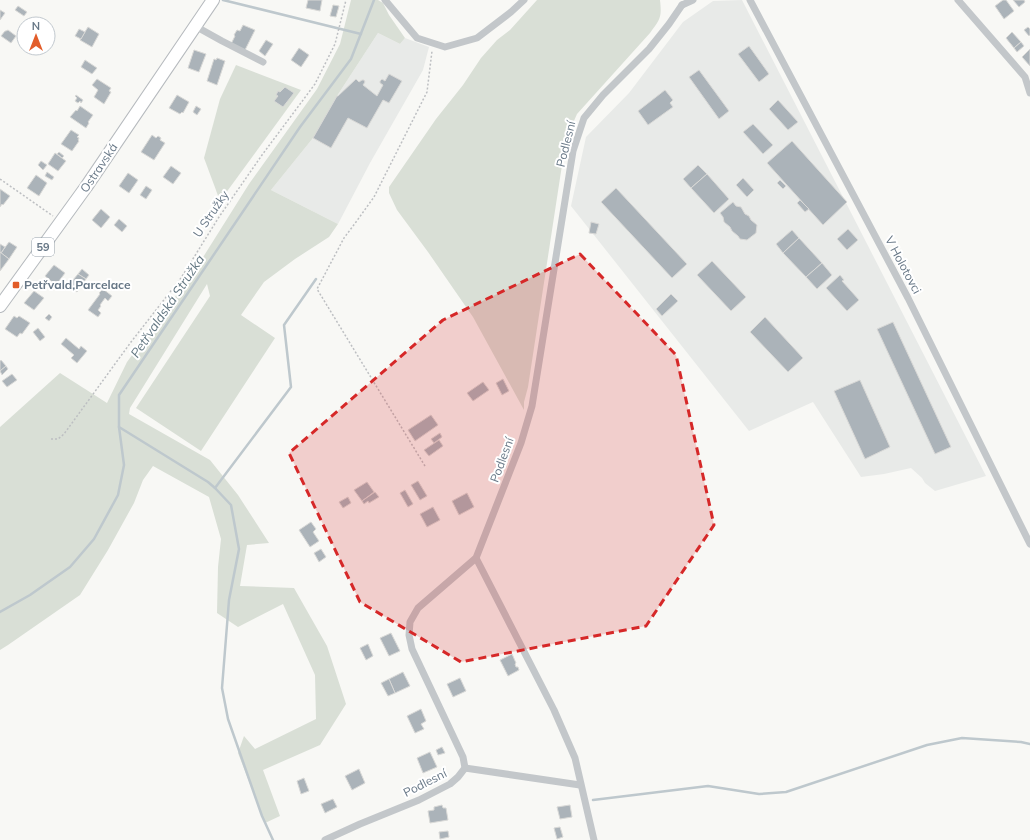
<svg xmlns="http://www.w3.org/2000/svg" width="1030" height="840" font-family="Mulish,sans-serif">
<rect width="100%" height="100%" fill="#f8f8f5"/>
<g fill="#e8eae8">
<polygon points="742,0 986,476 935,491 925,483 922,478 911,468 884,474 861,477 813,402 749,431 571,206 586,137 629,93 683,22 713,1"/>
<polygon points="378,33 400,44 405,38 429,47 423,70 370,163 338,224 271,190 313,138 337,96"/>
</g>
<g fill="#d9dfd6">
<polygon points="351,0 378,0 383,3 389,15 405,38 400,44 378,33 337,96 313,138 271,190 338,224 329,237 295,259 264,282 241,315 275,338 201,451 136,408 210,296 207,284 130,408 129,414 210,460 238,495 269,543 247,545 240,586 294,588 327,646 346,704 320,745 263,770 280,816 265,823 238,753 244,736 255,749 316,719 315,675 283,604 238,627 217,613 218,567 221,539 209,497 153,466 143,480 134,503 108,550 80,595 8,645 0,650 0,427 60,373 107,403 127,362 195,270 249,184 317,89 340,44"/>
<path d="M537,0H660C662,18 660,19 650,33L577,114L566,139L528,387L524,402V410L473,317L428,252L397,210L389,193V187L436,119L463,85L481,58L497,40L510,30Z"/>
<polygon points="236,65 301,90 220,201 204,158 220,99"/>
</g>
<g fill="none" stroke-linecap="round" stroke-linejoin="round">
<g stroke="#bec8cd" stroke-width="2.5">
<polyline points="223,0 361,34"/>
<polyline points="119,427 208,482 215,488 231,505 239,549 229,600 222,688 228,719 262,816 273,840"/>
<polyline points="215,488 291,387 284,325 316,279"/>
<polyline points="0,612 30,595 70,567 94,539 118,495 124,465 119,427 119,395 300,127 351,59 374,0"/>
<polyline points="593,800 708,786 759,794 786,792 927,745 962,738 1021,742 1030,744"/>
</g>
</g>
<g fill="#abb3b9" stroke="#d9d9d7">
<polygon points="308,0 322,0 320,11 306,8"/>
<polygon points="1003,0 1006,0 1014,11 1004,19 995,6"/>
<polygon points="1013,0 1024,0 1025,2 1019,7"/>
<polygon points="333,5 339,6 336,17 330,16"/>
<polygon points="18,6 27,12 24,16 15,10"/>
<polygon points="0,10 5,13 0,20"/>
<polygon points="243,25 255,30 245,50 231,44 235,36 234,35 237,30 240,31"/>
<polygon points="88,27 99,34 92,47 80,40"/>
<polygon points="1028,27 1030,29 1030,35 1029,36 1024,30"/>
<polygon points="79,29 85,32 81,39 75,36"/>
<polygon points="8,30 16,36 11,43 1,36 5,31 6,31"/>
<polygon points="1012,32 1021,42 1014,48 1006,38"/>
<polygon points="266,40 273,44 265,56 259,51"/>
<polygon points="1021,42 1024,46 1017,52 1014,48"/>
<polygon points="749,46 769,74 759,82 738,54"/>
<polygon points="299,48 309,55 301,67 291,60"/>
<polygon points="1030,49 1030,66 1022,57"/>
<polygon points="194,50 206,54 199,72 188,68"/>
<polygon points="217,58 225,61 217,85 207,81 214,59 216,60"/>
<polygon points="85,60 97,68 92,74 81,67"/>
<polygon points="699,70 729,111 719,119 689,77"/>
<polygon points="389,74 402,81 389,103 383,100 367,128 348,118 331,148 313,138 337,96 338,96 356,79 359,82 362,80 364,80 365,82 363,85 377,96 383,85 380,83 380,81 382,79 385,81"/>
<polygon points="97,79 111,88 109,91 111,92 104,104 94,97 98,90 92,85"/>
<polygon points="285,87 294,93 283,107 274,101 278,96 276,95 278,91 280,92"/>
<polygon points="665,90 673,100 670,103 673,107 648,125 638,111"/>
<polygon points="76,95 83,100 81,103 80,101 78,103 75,101 77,98 75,96"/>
<polygon points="177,95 189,102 183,113 182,112 180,114 169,108"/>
<polygon points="778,100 798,122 788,130 769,109"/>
<polygon points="80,106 93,115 88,122 89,123 86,128 70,117 76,110 77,111"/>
<polygon points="196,106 201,109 197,115 193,112"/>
<polygon points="753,124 773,145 763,154 743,132"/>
<polygon points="71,130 79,135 77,137 79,138 78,140 79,141 72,151 61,144"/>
<polygon points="152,135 156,138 158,136 161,138 160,140 165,143 154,160 141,152"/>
<polygon points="792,141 847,202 823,225 767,163"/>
<polygon points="59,152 64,156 62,158 57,154"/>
<polygon points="55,153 66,161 58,171 48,164"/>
<polygon points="41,161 47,165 43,170 38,165"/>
<polygon points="698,165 707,174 691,188 683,179"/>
<polygon points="171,166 181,173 173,184 163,177"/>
<polygon points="47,172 54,177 52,180 45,176"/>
<polygon points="128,173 138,180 129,193 119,186"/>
<polygon points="707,174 729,199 714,213 691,188"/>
<polygon points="36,175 47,183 39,196 27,188"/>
<polygon points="743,178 754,190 747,197 736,185"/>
<polygon points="780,180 786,186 783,189 777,183"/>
<polygon points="146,186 152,190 146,199 140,195"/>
<polygon points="616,188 687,264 672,278 601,202"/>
<polygon points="0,189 10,196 3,205 2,204 0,207"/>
<polygon points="800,200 809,209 805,212 797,203"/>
<polygon points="733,202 736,206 741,207 745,214 749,216 751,220 757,225 756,233 747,240 740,239 738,236 732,231 730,227 724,222 723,217 720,213"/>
<polygon points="101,209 110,217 101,228 92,220"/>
<polygon points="119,219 127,226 122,232 114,225"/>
<polygon points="591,222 599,224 596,234 589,233"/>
<polygon points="848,229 858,240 847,250 837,239"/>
<polygon points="792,230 799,238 783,253 776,244"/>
<polygon points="799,238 822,263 806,277 783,253"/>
<polygon points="9,242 17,247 9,259 1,253"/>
<polygon points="0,244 5,247 1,253 0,252"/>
<polygon points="0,252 9,259 0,271"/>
<polygon points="712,261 746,297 731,311 697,275"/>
<polygon points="822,263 832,275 817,289 806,277"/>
<polygon points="54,265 65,273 56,285 45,276"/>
<polygon points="82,269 89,275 86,279 78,274"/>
<polygon points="78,274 86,279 77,292 67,284 71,279 73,280"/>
<polygon points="840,275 844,280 842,281 859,300 847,311 826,288"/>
<polygon points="103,289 112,296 108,301 105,298 100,305 101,306 98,310 101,313 98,317 88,310 100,294 99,293"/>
<polygon points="34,291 44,298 34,310 24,303"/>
<polygon points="671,294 678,301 662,316 656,309"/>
<polygon points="49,314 52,317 49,321 45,318"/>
<polygon points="14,316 17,318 19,316 30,323 22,334 20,333 17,337 5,329"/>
<polygon points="765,317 803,358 788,372 750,332"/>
<polygon points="893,322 951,447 935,454 877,329"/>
<polygon points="38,328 45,337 40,341 33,332"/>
<polygon points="66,338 79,349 81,346 87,351 77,363 71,358 74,355 61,344"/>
<polygon points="1,360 6,366 0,371 0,361"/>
<polygon points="6,366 8,369 2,375 0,371"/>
<polygon points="12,374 17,380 7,387 2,381"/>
<polygon points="503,379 509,391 502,395 496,383"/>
<polygon points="860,380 890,447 865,459 834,391"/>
<polygon points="483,382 489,390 473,401 467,393"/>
<polygon points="431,415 438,425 415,441 408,430"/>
<polygon points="440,433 442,437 434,443 431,439"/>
<polygon points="439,440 443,446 429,456 424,450"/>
<polygon points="418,481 427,496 420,500 411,485"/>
<polygon points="367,482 374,492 362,501 354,490"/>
<polygon points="405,490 413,504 408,507 400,493"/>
<polygon points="375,492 379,497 369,503 368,501 364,504 362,501"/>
<polygon points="467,493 474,507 459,515 452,501"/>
<polygon points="348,497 351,503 343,508 339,502"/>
<polygon points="433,507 440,520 427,527 420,514"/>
<polygon points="311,522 316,529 313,532 319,541 310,547 299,530"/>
<polygon points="321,549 326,557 319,562 314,553"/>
<polygon points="391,633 400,651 389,656 380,638"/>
<polygon points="368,644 373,656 366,660 360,648"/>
<polygon points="512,654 516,663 515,664 516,667 518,667 519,670 508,676 500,660"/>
<polygon points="403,672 410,686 395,693 389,679"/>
<polygon points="460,678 466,691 453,697 447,684"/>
<polygon points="389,679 395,693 388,696 381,683"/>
<polygon points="421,709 426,721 421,724 424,729 415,733 407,716"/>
<polygon points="442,747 445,753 438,755 436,750"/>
<polygon points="430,752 437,767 423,773 417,758"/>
<polygon points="359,769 365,783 352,790 345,776"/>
<polygon points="304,778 309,791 301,794 297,781"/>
<polygon points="333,799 337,807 325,813 321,804"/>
<polygon points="442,805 443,808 446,808 448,820 430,823 428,811 434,810 434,807"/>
<polygon points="570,805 572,817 560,819 557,807"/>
<polygon points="560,827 563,837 557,839 554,828"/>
<polygon points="448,831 449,837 440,839 439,832"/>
</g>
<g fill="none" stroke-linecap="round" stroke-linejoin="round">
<g stroke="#b6babe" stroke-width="14">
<polyline id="primary" points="0,306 86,187 213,0"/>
</g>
<g stroke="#bdbfc2" stroke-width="1.5" stroke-dasharray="2 2" stroke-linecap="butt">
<polyline points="0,179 53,216"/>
<polyline points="51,439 58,439 64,434 131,342 181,278 219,217 262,155 315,84 335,44 346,0"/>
<polyline points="425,466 317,289 344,238 356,222 374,197 427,92 432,51"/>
</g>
<g stroke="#c3c7ca" stroke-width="7">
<polyline points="385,0 417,38 445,47 477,38 511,12 524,0"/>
<polyline points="750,0 908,298 1030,544"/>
<polyline points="958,0 1025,77 1030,93"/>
<polyline points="682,5 693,0"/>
<polyline points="195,26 222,41 263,62"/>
<polyline points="476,558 554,710 575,758 594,840"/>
<polyline points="465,768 580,785"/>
<polyline points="325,840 360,824 419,800 450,784 458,777 465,768 463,757 412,649 409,635 410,622 418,608 476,558 521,443 532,406 573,151 584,118 603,95 649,49 669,24 682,5"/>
</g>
<use href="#primary" stroke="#fff" stroke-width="12"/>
</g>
<path fill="#d62828" fill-opacity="0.2" stroke="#d62828" stroke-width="3" stroke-dasharray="8 5" stroke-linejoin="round" d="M580,254L676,355L714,525L646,626L461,662L360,602L289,453L443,320Z"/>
<rect fill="#e25d2a" stroke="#fff" stroke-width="1.5" x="12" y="281" width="8" height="8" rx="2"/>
<g text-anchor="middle" stroke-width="4" stroke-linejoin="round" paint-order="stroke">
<rect fill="#fff" stroke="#95a0aa" stroke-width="1" x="32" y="238" width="22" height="18" rx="3"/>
<g font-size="11" font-weight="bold" fill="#677786">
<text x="43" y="251">59</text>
</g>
<g font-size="12" fill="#677786" stroke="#fff">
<text transform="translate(566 144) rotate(-76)" y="4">Podlesní</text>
<text transform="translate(99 168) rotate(-56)" y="4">Ostravská</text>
<text transform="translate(211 214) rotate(-56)" y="4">U Stružky</text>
<text transform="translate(903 265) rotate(62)" y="4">V Holotovci</text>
<text transform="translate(502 460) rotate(-70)" y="4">Podlesní</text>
<text transform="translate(425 783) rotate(-27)" y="4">Podlesní</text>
</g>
<g font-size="12" font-weight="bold" fill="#677786" stroke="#fff" text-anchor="start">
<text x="24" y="289">Petřvald,Parcelace</text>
</g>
<g font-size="13" font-style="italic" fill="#637782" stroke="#fff">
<text transform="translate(167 306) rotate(-56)" y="5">Petřvaldská Stružka</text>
</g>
</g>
<g transform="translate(36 36)"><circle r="19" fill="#ffffff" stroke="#c2c9cf"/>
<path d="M0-3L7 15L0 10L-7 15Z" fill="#e25d2a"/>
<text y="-6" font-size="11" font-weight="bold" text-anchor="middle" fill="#677786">N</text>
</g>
</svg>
